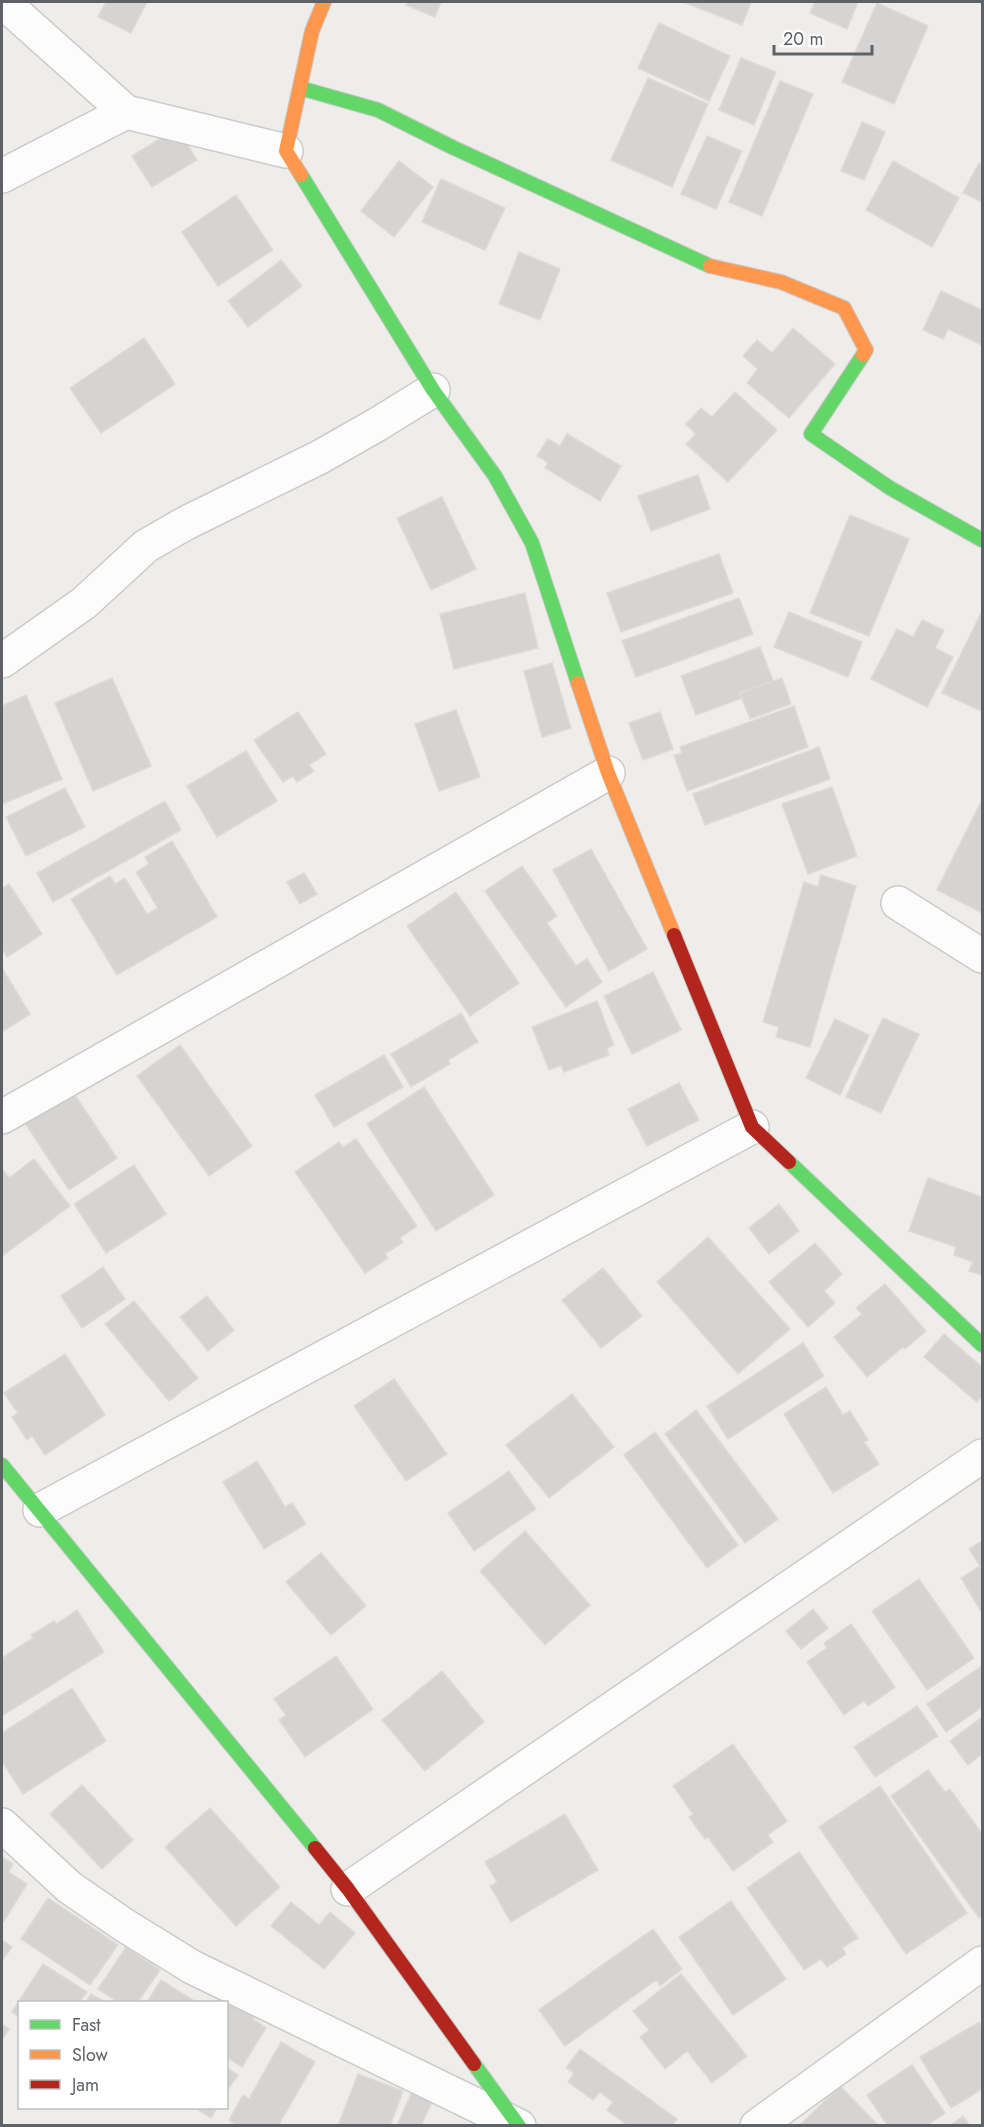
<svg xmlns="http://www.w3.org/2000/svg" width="984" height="2127" font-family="Jost,sans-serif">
<rect width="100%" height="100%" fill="#eeede9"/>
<g fill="#d5d4d2" stroke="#dddbd8" stroke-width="1.5">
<polygon points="106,2 147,2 131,33 98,17"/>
<polygon points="407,2 441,2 435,17 406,5"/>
<polygon points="683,2 751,2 742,25"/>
<polygon points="815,2 858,2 847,29 810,13"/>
<polygon points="877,3 928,26 894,104 842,82"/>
<polygon points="659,23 730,56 709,101 638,68"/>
<polygon points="741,58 776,72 754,125 719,110"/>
<polygon points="648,78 708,104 672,187 611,160"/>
<polygon points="780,81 813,94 762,216 729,202"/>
<polygon points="862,122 885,132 864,180 841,171"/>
<polygon points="177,128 197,160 152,187 132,156"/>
<polygon points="707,136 742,151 716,209 681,194"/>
<polygon points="399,161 433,187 394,237 361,211"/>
<polygon points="893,161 959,198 932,247 866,210"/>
<polygon points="979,163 982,165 982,202 963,193"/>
<polygon points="441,179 505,208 485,250 422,222"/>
<polygon points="236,195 273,250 218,286 182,232"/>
<polygon points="519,252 560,269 540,320 499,304"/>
<polygon points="281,260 302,286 248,327 228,301"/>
<polygon points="941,291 982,310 982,345 948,329 943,339 923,330"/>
<polygon points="793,328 835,364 789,418 747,383 758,369 743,356 757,340 772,353"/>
<polygon points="144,338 175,384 101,433 70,388"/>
<polygon points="735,392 777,430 728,482 686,444 696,434 686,424 701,408 712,417"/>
<polygon points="567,434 621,466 600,501 545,468 548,462 537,456 548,439 560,446"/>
<polygon points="698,475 710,509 651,531 638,496"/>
<polygon points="442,497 476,569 431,590 397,518"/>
<polygon points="850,515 909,539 869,636 810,613"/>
<polygon points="719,554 733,593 621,632 607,593"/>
<polygon points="525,593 538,648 454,669 440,614"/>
<polygon points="739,598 753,634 636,677 622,641"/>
<polygon points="982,611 982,707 981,711 942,693"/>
<polygon points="789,612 862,642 848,677 774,647"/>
<polygon points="922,620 944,630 935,648 953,657 927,707 871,679 897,629 913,637"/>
<polygon points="760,647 775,686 696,715 681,676"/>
<polygon points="552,663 571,728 542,737 524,671"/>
<polygon points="112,678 151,766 93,791 55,703"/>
<polygon points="782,678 791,704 750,719 740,693"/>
<polygon points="26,695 62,779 2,804 2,706"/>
<polygon points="794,706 808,747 687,791 674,755 682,753 680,747"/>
<polygon points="456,710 480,777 439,791 415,724"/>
<polygon points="298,712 326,754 309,765 314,771 297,782 293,776 283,782 254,740"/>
<polygon points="660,712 673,749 643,760 629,723"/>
<polygon points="819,747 830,779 705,825 693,794"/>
<polygon points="246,751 277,801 217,837 187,786"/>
<polygon points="832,787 857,856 808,874 782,804"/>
<polygon points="65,788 85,827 26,856 6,817"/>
<polygon points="982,800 982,913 937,890"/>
<polygon points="165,801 181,830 53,902 37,873"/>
<polygon points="172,841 217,917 117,975 71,899 110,876 115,884 125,878 147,914 158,908 136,872 149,864 145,857"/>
<polygon points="591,849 647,949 609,971 553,870"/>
<polygon points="522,866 557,916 547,923 576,966 587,959 602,982 566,1007 485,891"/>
<polygon points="304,873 317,894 300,904 287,882"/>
<polygon points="821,875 856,886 810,1047 776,1037 779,1027 763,1022 804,882 818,887"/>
<polygon points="9,884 42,934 7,957 2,948 2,889"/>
<polygon points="456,892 519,983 470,1016 407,926"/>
<polygon points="2,968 30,1014 2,1032"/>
<polygon points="653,972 681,1030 632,1054 604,996"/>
<polygon points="597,1001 614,1045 607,1048 609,1055 564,1072 561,1065 549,1070 532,1027"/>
<polygon points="461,1013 478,1042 448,1060 450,1064 411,1087 391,1054"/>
<polygon points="883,1018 919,1034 881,1113 846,1097"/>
<polygon points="835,1019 869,1035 840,1095 806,1078"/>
<polygon points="180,1045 252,1146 209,1176 137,1076"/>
<polygon points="384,1055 403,1087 334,1127 315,1095"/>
<polygon points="679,1083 699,1120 647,1146 628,1109"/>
<polygon points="424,1087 494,1195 436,1231 367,1124"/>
<polygon points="71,1089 117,1158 69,1190 23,1120"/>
<polygon points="356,1139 417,1226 400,1238 403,1242 385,1254 388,1258 365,1273 295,1172 339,1142 343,1147"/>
<polygon points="34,1159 70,1206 2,1256 2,1173 4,1171 9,1178"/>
<polygon points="134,1165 166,1214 106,1253 74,1204"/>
<polygon points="928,1178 982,1197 982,1275 969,1271 973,1262 954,1255 956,1247 909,1231"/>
<polygon points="779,1204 799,1231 769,1254 749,1228"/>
<polygon points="708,1237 790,1329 738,1374 657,1282"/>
<polygon points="815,1243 842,1274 824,1291 835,1303 808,1327 769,1282"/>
<polygon points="103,1267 125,1299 82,1328 61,1296"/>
<polygon points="603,1268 642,1316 601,1348 562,1300"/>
<polygon points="885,1284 926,1331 905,1349 903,1347 867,1377 834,1337 862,1314 856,1308"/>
<polygon points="207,1296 234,1330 208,1351 180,1317"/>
<polygon points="134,1301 198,1378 169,1401 105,1324"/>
<polygon points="944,1334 982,1367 982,1396 977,1402 924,1357"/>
<polygon points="803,1343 824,1376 728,1439 707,1406"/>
<polygon points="65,1354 105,1415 45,1455 32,1436 27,1440 12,1417 18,1413 4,1393"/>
<polygon points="394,1379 447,1454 406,1481 354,1406"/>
<polygon points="826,1387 843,1415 850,1411 868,1440 864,1442 879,1464 833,1493 784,1414"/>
<polygon points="572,1394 614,1447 549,1498 506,1445"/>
<polygon points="696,1410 778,1519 745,1543 665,1434"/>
<polygon points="655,1432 738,1545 707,1568 624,1455"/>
<polygon points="257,1461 285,1507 292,1503 306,1524 264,1549 223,1482"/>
<polygon points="509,1471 536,1509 474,1551 448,1513"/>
<polygon points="525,1531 590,1605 545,1645 480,1571"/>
<polygon points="982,1541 982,1613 961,1578 980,1566 969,1549"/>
<polygon points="321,1553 366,1606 331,1635 286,1582"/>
<polygon points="919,1579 974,1658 927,1690 872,1611"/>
<polygon points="813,1609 828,1628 801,1649 786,1631"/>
<polygon points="77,1610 104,1652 2,1716 2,1658 33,1638 31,1635 54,1621 56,1624"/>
<polygon points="851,1624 895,1687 868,1706 864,1701 844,1715 807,1662 827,1648 824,1643"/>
<polygon points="336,1656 373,1709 305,1757 279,1720 286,1715 274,1699"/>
<polygon points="982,1666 982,1707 946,1732 927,1704"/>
<polygon points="442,1671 484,1722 425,1771 382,1720"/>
<polygon points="72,1688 106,1741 23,1794 2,1761 2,1733"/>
<polygon points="917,1706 938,1736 875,1777 854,1747"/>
<polygon points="982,1717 982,1754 968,1765 950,1741"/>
<polygon points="733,1744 787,1821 768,1835 773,1842 733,1871 708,1837 705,1839 689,1817 693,1814 673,1786"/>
<polygon points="928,1770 945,1792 950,1789 982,1834 982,1916 979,1918 891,1796"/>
<polygon points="82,1785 133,1840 102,1869 50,1814"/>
<polygon points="880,1786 967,1913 906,1954 819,1827"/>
<polygon points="210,1808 280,1887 236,1926 165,1847"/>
<polygon points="565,1814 598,1870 511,1922 490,1886 497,1882 485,1862"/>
<polygon points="799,1852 858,1938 842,1948 846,1954 827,1967 821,1959 804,1970 747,1888"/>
<polygon points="2,1857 13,1864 9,1872 27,1884 2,1924"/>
<polygon points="48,1898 118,1945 90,1985 21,1939"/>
<polygon points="731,1901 786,1979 733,2015 679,1937"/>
<polygon points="291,1902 319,1925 330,1912 355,1933 324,1969 271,1926"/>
<polygon points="653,1929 682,1969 660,1986 656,1980 565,2046 539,2010"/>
<polygon points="2,1940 12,1947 2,1961"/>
<polygon points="126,1947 160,1970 138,2002 118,2002 98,1989"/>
<polygon points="43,1964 87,1992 79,2002 20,2002 20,2017 12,2012"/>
<polygon points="681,1974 747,2056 712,2083 687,2051 665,2069 640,2037 649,2030 633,2011"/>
<polygon points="161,1980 196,2002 147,2002"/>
<polygon points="91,1994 105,2002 86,2002"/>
<polygon points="225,1995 259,2010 253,2019 266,2028 242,2067 228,2058 226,2061 226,2002 220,2002"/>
<polygon points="979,2022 982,2029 982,2089 951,2108 920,2057"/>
<polygon points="2,2024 9,2029 2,2040"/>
<polygon points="281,2042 315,2062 278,2126 238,2126 229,2120 243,2095 249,2099"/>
<polygon points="580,2049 677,2119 672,2126 628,2126 607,2110 613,2102 600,2092 593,2100 568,2082 574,2073 566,2068"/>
<polygon points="912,2065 945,2113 926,2126 888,2126 867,2095"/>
<polygon points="226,2067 238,2075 226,2093"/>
<polygon points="358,2074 403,2091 390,2126 338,2126"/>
<polygon points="417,2080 437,2090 421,2126 397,2126"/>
<polygon points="840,2086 879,2126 799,2126"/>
<polygon points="195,2108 217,2108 211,2118"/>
<polygon points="963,2116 970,2126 950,2126"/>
</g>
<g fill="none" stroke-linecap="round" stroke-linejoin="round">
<g stroke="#cacbcb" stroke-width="36">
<g id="street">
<polyline points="3,2 126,112 286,151"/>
<polyline points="2,176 126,112"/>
<polyline points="2,661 84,603 146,546 186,523 320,457 378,424 433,390"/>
<polyline points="898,903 982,956"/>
<polyline points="2,1117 608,773"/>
<polyline points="40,1510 752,1127"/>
<polyline points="2,1825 69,1887 124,1925 192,1967 519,2126"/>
<polyline points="348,1889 982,1456"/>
<polyline points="757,2126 982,1963"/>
</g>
</g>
<g stroke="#c9c9ca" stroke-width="16">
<g id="fast">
<polyline points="300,88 378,110 454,148 710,266"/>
<polyline points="301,175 433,390 495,476 532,543 578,683"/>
<polyline points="863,355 811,434 890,488 982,540"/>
<polyline points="789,1162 982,1345"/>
<polyline points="2,1465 315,1848"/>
<polyline points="474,2064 519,2126"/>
</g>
</g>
<g stroke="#c9c9ca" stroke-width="16">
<g id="slow">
<polyline points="301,175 286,151 312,31 324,2"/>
<polyline points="710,266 781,282 844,308 866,350 863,355"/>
<polyline points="578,683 608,773 674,935"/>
</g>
</g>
<g stroke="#c9c9ca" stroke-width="16">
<g id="jam">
<polyline points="674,935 752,1127 789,1162"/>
<polyline points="315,1848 348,1889 474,2064"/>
</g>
</g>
<use href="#street" stroke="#fcfcfc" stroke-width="33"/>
<use href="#fast" stroke="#63d668" stroke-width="14"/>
<use href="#slow" stroke="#ff974d" stroke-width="14"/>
<use href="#jam" stroke="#b3261e" stroke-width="14"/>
</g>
<rect width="984" height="2127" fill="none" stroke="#5e6267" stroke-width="6"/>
<rect x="18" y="2001" width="210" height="108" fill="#ffffff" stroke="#bfc0c2" stroke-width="1.5"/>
<rect x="30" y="2020" width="30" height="9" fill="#63d668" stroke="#bfc0c2" stroke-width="1.5"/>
<text x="72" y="2031" font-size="18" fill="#5e6267">Fast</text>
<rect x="30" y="2050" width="30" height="9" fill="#ff974d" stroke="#bfc0c2" stroke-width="1.5"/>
<text x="72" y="2061" font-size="18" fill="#5e6267">Slow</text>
<rect x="30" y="2080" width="30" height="9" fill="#b3261e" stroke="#bfc0c2" stroke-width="1.5"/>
<text x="72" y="2091" font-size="18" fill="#5e6267">Jam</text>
<path d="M774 45v9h98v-9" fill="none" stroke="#5e6267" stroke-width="3"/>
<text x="783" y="45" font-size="18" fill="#5e6267" stroke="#ffffff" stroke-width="4.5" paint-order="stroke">20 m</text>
</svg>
